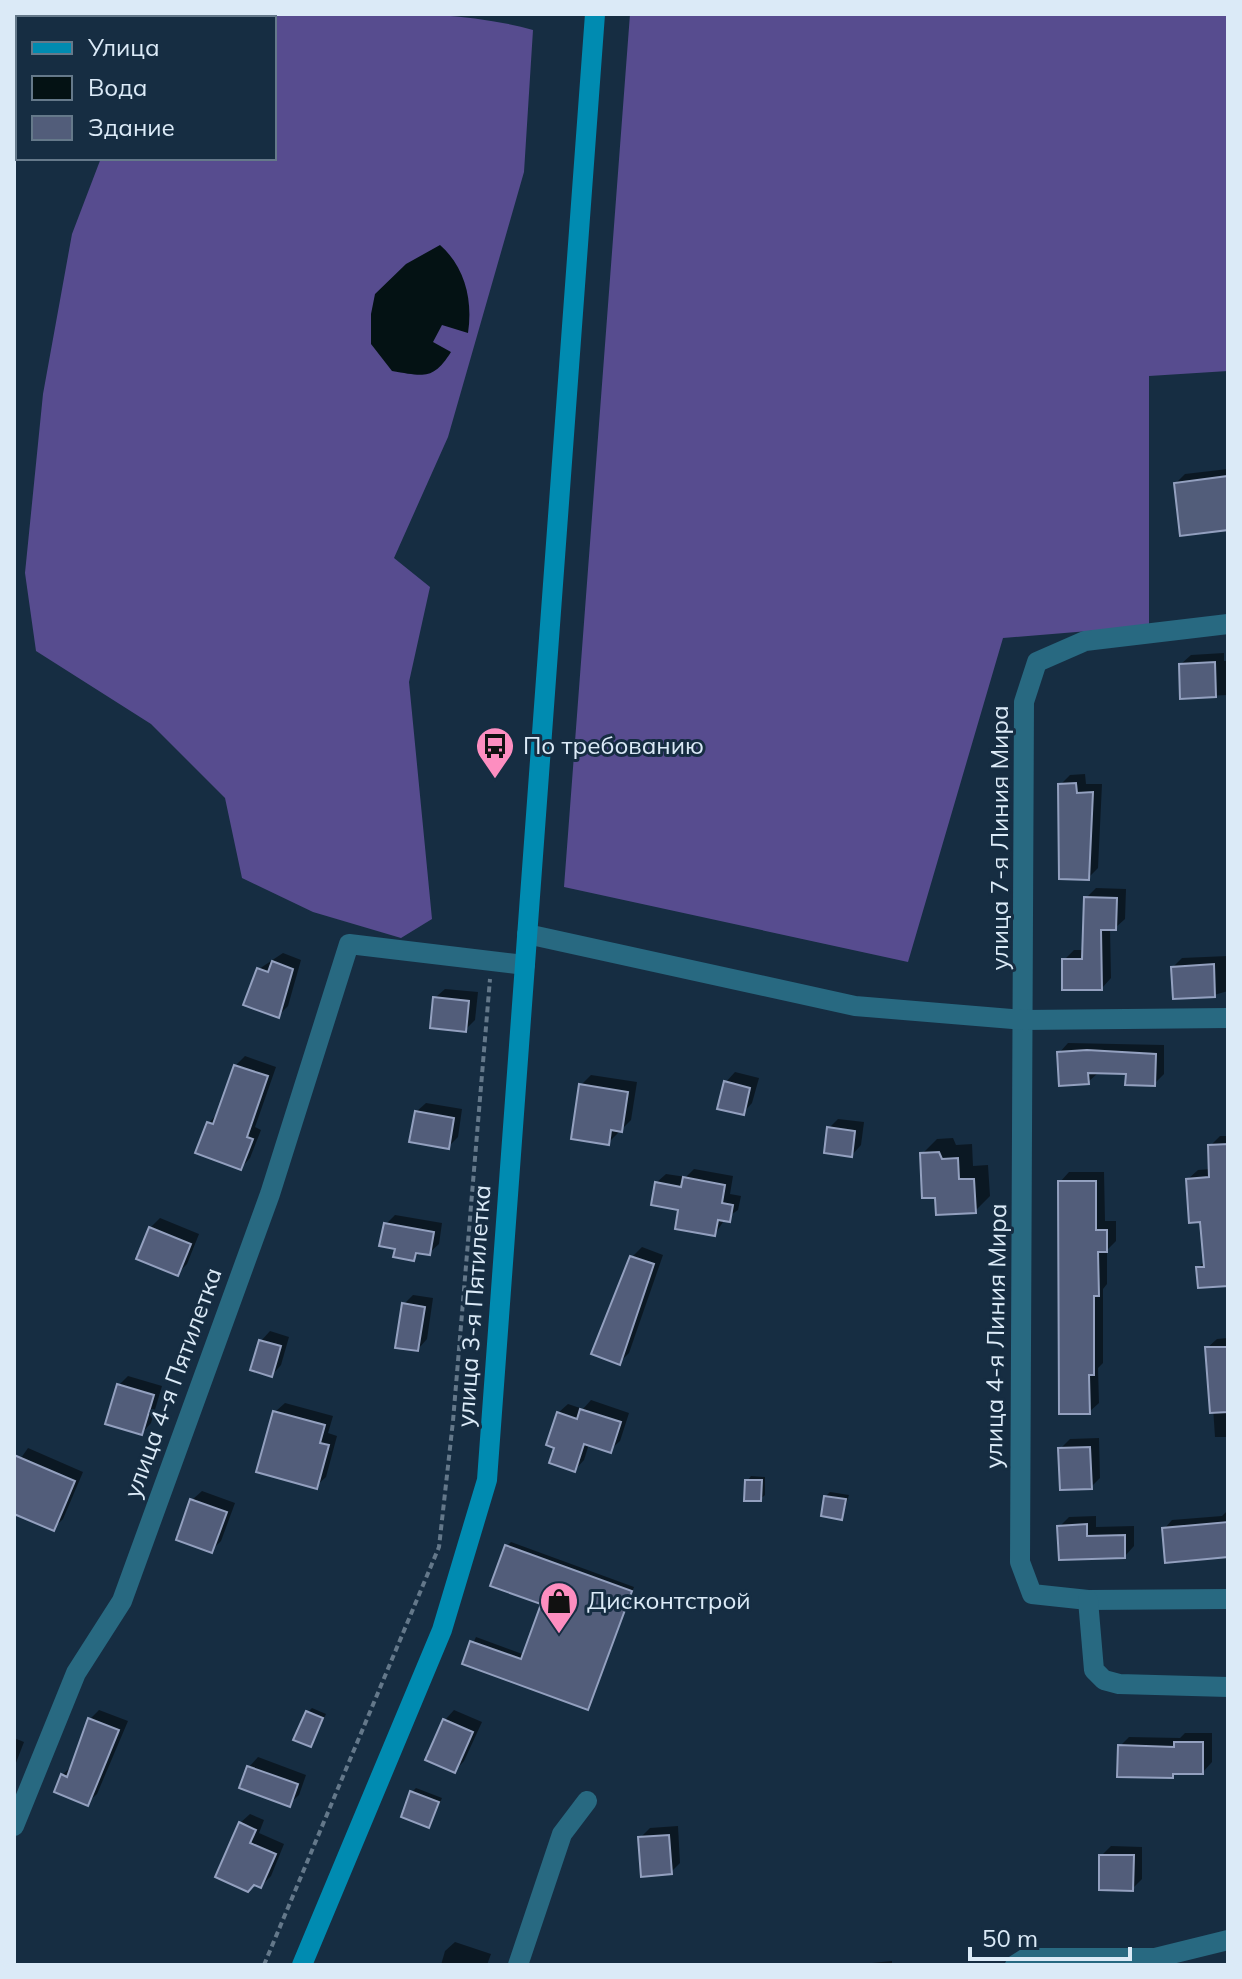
<svg xmlns="http://www.w3.org/2000/svg" width="1242" height="1979" font-family="Mulish,sans-serif">
<rect width="100%" height="100%" fill="#162d42"/>
<g fill="#574c8f">
<path d="M249,14C336,14 449,6 533,30L524,172L448,437L394,558L430,587L409,682L432,919L401,938L313,912L242,878L225,798L151,724L36,651L25,573L43,394L72,234L101,158H274V18H241Z"/>
<polygon points="630,14 1228,14 1228,371 1149,376 1149,626 1003,638 908,962 564,887"/>
</g>
<path fill="#041214" d="M440,245C465,267 473,300 468,333L442,325L433,342L451,352C433,381 423,376 392,371L371,344V314L375,294L406,264Z"/>
<g fill="#0007">
<polygon points="1228,469 1228,528 1176,483 1185,474"/>
<polygon points="1224,653 1224,661 1228,661 1228,695 1182,697 1181,664 1191,655"/>
<polygon points="1085,774 1086,784 1102,784 1098,868 1088,878 1060,785 1070,775"/>
<polygon points="1096,888 1126,889 1125,919 1115,928 1110,928 1111,978 1102,988 1064,960 1074,950 1085,950 1086,898"/>
<polygon points="283,953 301,960 288,1006 278,1016 259,969"/>
<polygon points="1228,956 1228,991 1214,995 1173,967 1182,958"/>
<polygon points="445,989 478,992 475,1020 465,1030 435,998"/>
<polygon points="1068,1043 1164,1045 1164,1074 1154,1084 1128,1072 1098,1073 1088,1082 1059,1053"/>
<polygon points="245,1056 276,1067 255,1127 261,1130 250,1158 241,1168 209,1123 219,1112 235,1066"/>
<polygon points="735,1072 759,1078 752,1103 743,1113 726,1082"/>
<polygon points="591,1075 637,1082 631,1120 608,1143 581,1085"/>
<polygon points="426,1103 462,1109 458,1137 448,1147 416,1112"/>
<polygon points="838,1119 864,1122 861,1145 852,1155 829,1128"/>
<polygon points="1220,1136 1228,1136 1228,1284 1198,1268 1205,1261 1202,1220 1188,1179 1198,1170 1211,1169 1210,1146"/>
<polygon points="953,1138 956,1145 972,1144 973,1166 988,1165 990,1196 975,1211 937,1196 922,1154 937,1139"/>
<polygon points="694,1169 733,1176 730,1194 741,1196 738,1210 725,1219 715,1234 656,1183 666,1174 686,1177"/>
<polygon points="1069,1172 1104,1172 1105,1221 1116,1221 1116,1241 1107,1250 1107,1284 1103,1289 1103,1363 1098,1368 1099,1403 1089,1412 1060,1182"/>
<polygon points="395,1215 442,1223 439,1244 429,1253 421,1252 414,1258 397,1248 386,1224"/>
<polygon points="160,1218 199,1234 187,1264 177,1274 150,1228"/>
<polygon points="642,1247 663,1255 629,1353 619,1363 632,1257"/>
<polygon points="413,1295 433,1298 427,1339 418,1349 404,1304"/>
<polygon points="270,1331 289,1337 281,1365 272,1375 261,1341"/>
<polygon points="1228,1338 1228,1437 1215,1437 1212,1392 1208,1393 1207,1348 1217,1339"/>
<polygon points="128,1376 162,1386 151,1423 142,1433 119,1385"/>
<polygon points="591,1400 629,1413 620,1441 610,1450 589,1444 584,1460 575,1470 558,1413 568,1404 583,1409"/>
<polygon points="285,1403 333,1416 328,1433 337,1436 326,1477 316,1486 275,1412"/>
<polygon points="1099,1438 1100,1478 1091,1487 1060,1449 1070,1439"/>
<polygon points="28,1448 83,1472 63,1519 53,1529 14,1512 14,1468"/>
<polygon points="751,1476 765,1477 765,1495 760,1499 747,1481"/>
<polygon points="202,1491 235,1503 221,1541 212,1550 192,1500"/>
<polygon points="830,1492 849,1495 842,1518 826,1496"/>
<polygon points="1228,1510 1228,1558 1167,1561 1164,1529 1172,1520 1222,1516"/>
<polygon points="1096,1516 1096,1527 1134,1526 1134,1546 1125,1556 1059,1527 1069,1517"/>
<polygon points="511,1542 634,1587 588,1707 464,1662 476,1637 525,1655 544,1603 507,1546"/>
<polygon points="312,1708 326,1714 310,1745 308,1712"/>
<polygon points="99,1710 128,1721 97,1794 87,1803 62,1775 72,1766 90,1719"/>
<polygon points="454,1710 482,1722 464,1761 455,1771 445,1720"/>
<polygon points="1185,1733 1212,1733 1212,1762 1203,1772 1177,1772 1173,1776 1120,1746 1129,1737 1180,1738"/>
<polygon points="14,1738 24,1742 14,1768"/>
<polygon points="258,1757 306,1775 299,1795 289,1804 249,1767"/>
<polygon points="416,1788 442,1798 429,1826 412,1792"/>
<polygon points="250,1814 264,1820 259,1833 284,1844 271,1876 261,1886 240,1823"/>
<polygon points="678,1826 680,1863 671,1872 640,1838 650,1828"/>
<polygon points="1111,1846 1142,1847 1142,1879 1132,1889 1101,1856"/>
<polygon points="455,1942 491,1954 487,1965 441,1965 445,1951"/>
<polygon points="892,1961 892,1965 870,1965 872,1963"/>
</g>
<g fill="#525d7a" stroke="#93a0bf" stroke-width="2">
<polygon points="1228,476 1228,530 1180,536 1174,483"/>
<polygon points="1215,662 1216,697 1180,699 1179,664"/>
<polygon points="1076,783 1077,793 1093,792 1089,880 1059,879 1058,784"/>
<polygon points="1084,897 1117,898 1116,930 1101,930 1102,990 1062,990 1062,959 1082,959"/>
<polygon points="272,961 293,969 279,1018 243,1005 257,968 268,972"/>
<polygon points="1214,964 1215,997 1173,999 1171,967"/>
<polygon points="433,997 469,1001 466,1032 430,1028"/>
<polygon points="1087,1050 1156,1054 1155,1086 1125,1085 1126,1074 1088,1073 1089,1084 1059,1086 1057,1052"/>
<polygon points="234,1065 268,1076 247,1137 253,1139 241,1170 195,1153 207,1122 213,1124"/>
<polygon points="724,1081 750,1088 744,1115 717,1109"/>
<polygon points="579,1084 628,1092 622,1132 611,1130 609,1145 571,1139"/>
<polygon points="415,1111 454,1118 449,1149 409,1142"/>
<polygon points="827,1127 855,1131 852,1157 824,1153"/>
<polygon points="1228,1144 1228,1286 1198,1288 1196,1267 1204,1267 1200,1222 1189,1223 1186,1179 1209,1177 1208,1145"/>
<polygon points="939,1152 942,1159 958,1158 959,1179 974,1179 976,1213 936,1215 935,1198 922,1198 920,1153"/>
<polygon points="683,1177 725,1185 722,1203 733,1205 730,1222 718,1220 715,1236 675,1229 678,1210 651,1205 655,1182 681,1187"/>
<polygon points="1058,1181 1096,1181 1096,1230 1107,1230 1107,1252 1098,1252 1099,1296 1094,1296 1094,1375 1089,1375 1090,1414 1059,1414"/>
<polygon points="384,1223 434,1232 430,1255 416,1253 414,1261 393,1257 395,1249 379,1246"/>
<polygon points="149,1227 191,1244 178,1276 136,1259"/>
<polygon points="630,1256 654,1264 620,1365 591,1354"/>
<polygon points="402,1303 425,1307 418,1351 395,1348"/>
<polygon points="259,1340 281,1346 272,1377 250,1370"/>
<polygon points="1205,1347 1228,1347 1228,1412 1210,1413"/>
<polygon points="117,1384 154,1395 142,1435 105,1424"/>
<polygon points="580,1409 621,1422 611,1453 584,1444 575,1472 549,1463 554,1448 546,1445 557,1412 577,1419"/>
<polygon points="273,1411 325,1425 320,1443 329,1445 317,1489 256,1472"/>
<polygon points="1090,1447 1092,1489 1060,1490 1058,1448"/>
<polygon points="14,1455 75,1481 54,1531 14,1514"/>
<polygon points="745,1480 762,1480 761,1501 744,1501"/>
<polygon points="824,1496 846,1499 842,1520 821,1516"/>
<polygon points="190,1499 227,1512 212,1553 176,1540"/>
<polygon points="1228,1522 1228,1557 1165,1563 1162,1528"/>
<polygon points="1087,1524 1087,1536 1125,1535 1125,1558 1059,1560 1057,1526"/>
<polygon points="505,1545 632,1591 588,1710 462,1664 470,1641 521,1659 541,1604 490,1586"/>
<polygon points="306,1711 323,1718 311,1747 293,1740"/>
<polygon points="88,1718 119,1730 88,1806 54,1792 61,1774 67,1777"/>
<polygon points="443,1719 473,1732 455,1773 425,1760"/>
<polygon points="1174,1742 1203,1742 1203,1774 1173,1774 1173,1778 1117,1777 1118,1745 1174,1747"/>
<polygon points="247,1766 298,1784 290,1807 239,1788"/>
<polygon points="410,1791 439,1802 429,1828 401,1817"/>
<polygon points="239,1822 256,1830 250,1843 276,1854 261,1888 254,1885 248,1892 215,1877"/>
<polygon points="669,1835 672,1874 641,1877 638,1837"/>
<polygon points="1099,1855 1134,1855 1133,1891 1099,1890"/>
</g>
<g fill="none" stroke-linecap="round" stroke-linejoin="round">
<polyline stroke="#64788a" stroke-width="4" stroke-dasharray="6 4" stroke-linecap="butt" points="264,1965 439,1547 453,1421 490,979"/>
<g stroke="#286981" stroke-width="20">
<polyline points="1228,624 1085,641 1037,662 1024,702 1020,1562 1032,1594 1088,1600 1228,1599"/>
<polyline points="527,934 855,1006 1024,1020 1228,1018"/>
<polyline points="1088,1600 1094,1670 1104,1680 1119,1684 1228,1687"/>
<polyline points="14,1826 76,1673 122,1601 270,1194 349,944 525,965"/>
<polyline points="518,1965 562,1834 587,1801"/>
<polyline points="1015,1965 1026,1958 1155,1958 1228,1940"/>
</g>
<polyline stroke="#008bb1" stroke-width="20" points="302,1965 442,1630 487,1480 595,14"/>
</g>
<defs>
<g id="bus-pin" transform="scale(2)"><path d="M0 17L-7.5 6A9.5 9.5 0 1 1 7.5 6Z" fill="#fd8ec0" stroke="#162d42"/><path d="M-5-6H5V4H4V6H2V4H-2V6H-4V4H-5ZM-3.5-4V0h7V-4ZM-3.5 1.2v1.5H-2V1.2ZM2 1.2v1.5H3.5V1.2Z" fill="#111"/></g>
<g id="shop-pin" transform="scale(2)"><path d="M0 17L-7.5 6A9.5 9.5 0 1 1 7.5 6Z" fill="#fd8ec0" stroke="#162d42"/><path d="M-5-2.5h2.3a2.7 3.5 0 0 1 5.4 0H5L5.5 6h-11ZM-1.5-2.5h3a1.5 2.3 0 0 0-3 0Z" fill="#111"/></g>
</defs>
<g fill-rule="evenodd">
<use href="#bus-pin" x="495" y="746"/>
<use href="#shop-pin" x="559" y="1601"/>
</g>
<g text-anchor="middle" stroke-width="6" stroke-linejoin="round" paint-order="stroke">
<g font-size="24" fill="#dbeaf7" stroke="#162d42" text-anchor="start">
<text x="523" y="754">По требованию</text>
<text x="587" y="1609">Дисконтстрой</text>
</g>
<g font-size="24" fill="#dbeaf7" stroke="#162d42">
<text transform="translate(1000 838) rotate(-90)" y="8">улица 7-я Линия Мира</text>
<text transform="translate(474 1306) rotate(-86)" y="8">улица 3-я Пятилетка</text>
<text transform="translate(996 1336) rotate(-89)" y="8">улица 4-я Линия Мира</text>
<text transform="translate(173 1383) rotate(-70)" y="8">улица 4-я Пятилетка</text>
</g>
</g>
<rect width="1242" height="1979" fill="none" stroke="#dbeaf7" stroke-width="32"/>
<rect x="16" y="16" width="260" height="144" fill="#162d42" stroke="#65798a" stroke-width="2"/>
<rect x="32" y="42" width="40" height="12" fill="#008bb1" stroke="#65798a" stroke-width="2"/>
<text x="88" y="56" font-size="24" fill="#dbeaf7">Улица</text>
<rect x="32" y="76" width="40" height="24" fill="#041214" stroke="#65798a" stroke-width="2"/>
<text x="88" y="96" font-size="24" fill="#dbeaf7">Вода</text>
<rect x="32" y="116" width="40" height="24" fill="#525d7a" stroke="#65798a" stroke-width="2"/>
<text x="88" y="136" font-size="24" fill="#dbeaf7">Здание</text>
<path d="M970 1947v12h160v-12" fill="none" stroke="#dbeaf7" stroke-width="4"/>
<text x="982" y="1947" font-size="24" fill="#dbeaf7" stroke="#162d42" stroke-width="6" paint-order="stroke">50 m</text>
</svg>
